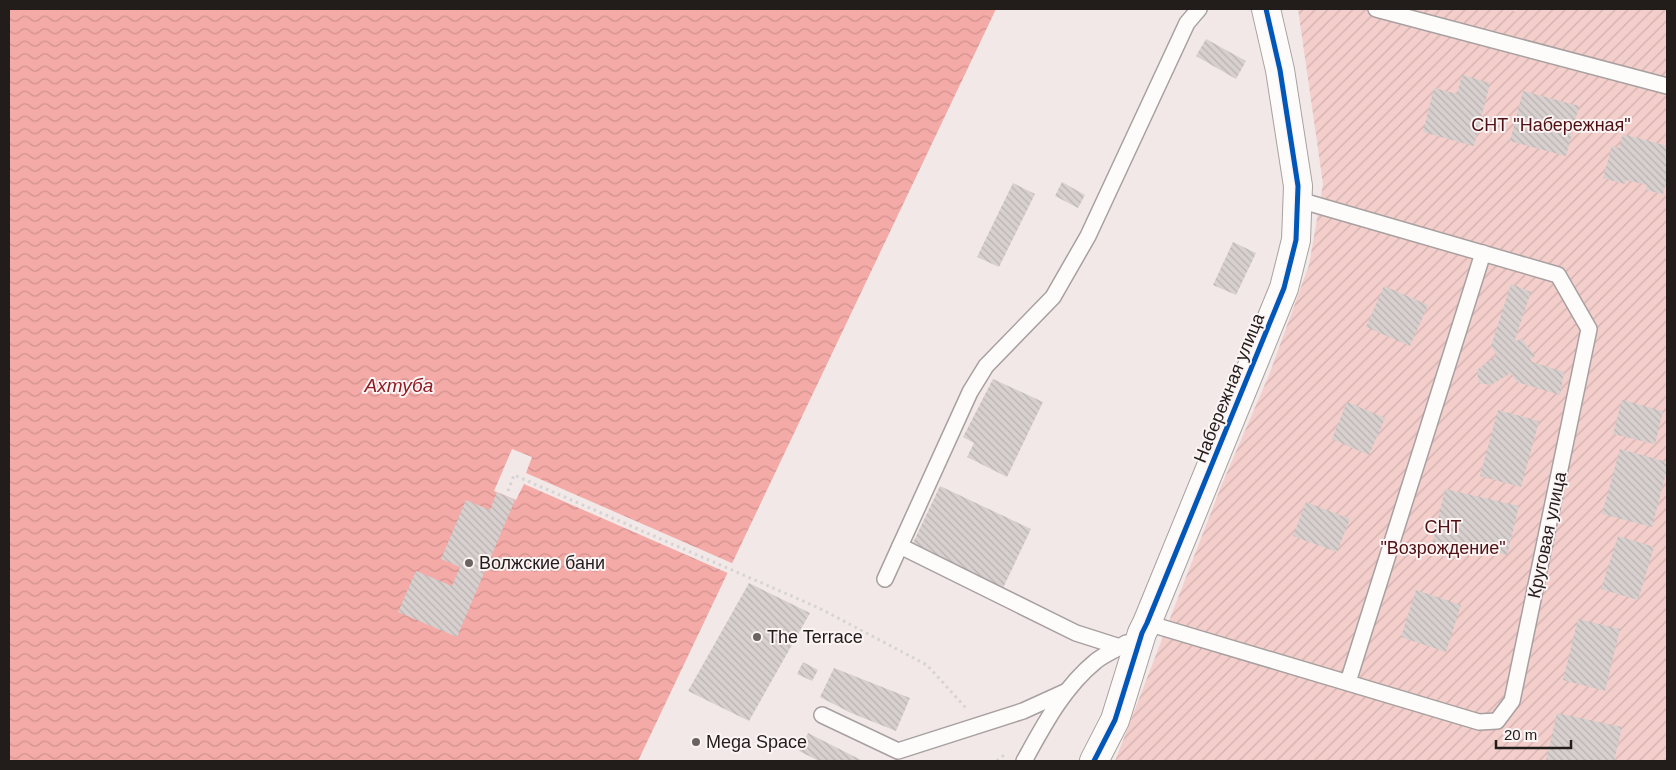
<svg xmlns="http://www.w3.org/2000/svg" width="1676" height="770" font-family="Helvetica,sans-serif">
<defs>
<pattern id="garden-furrows" width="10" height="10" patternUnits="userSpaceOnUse" patternTransform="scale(1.25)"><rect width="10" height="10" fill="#f3cecb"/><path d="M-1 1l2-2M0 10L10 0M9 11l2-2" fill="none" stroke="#d0b0ae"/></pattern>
<pattern id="water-waves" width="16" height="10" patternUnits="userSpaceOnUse" patternTransform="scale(1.25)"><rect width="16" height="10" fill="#f4aaa7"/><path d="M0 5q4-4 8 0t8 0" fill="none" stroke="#d1928f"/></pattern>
<pattern id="building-back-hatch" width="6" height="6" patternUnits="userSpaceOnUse" patternTransform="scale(1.25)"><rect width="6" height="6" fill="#d7d0cf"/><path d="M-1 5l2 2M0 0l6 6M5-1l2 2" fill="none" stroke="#b8b2b1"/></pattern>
</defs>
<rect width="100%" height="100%" fill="#f2e8e7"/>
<polygon fill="url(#garden-furrows)" points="1298,9 1508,9 1516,11 1517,9 1667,9 1667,761 1115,761 1222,484 1269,375 1309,265 1323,184"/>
<polygon fill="url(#water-waves)" points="9,9 996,9 638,761 9,761"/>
<polygon fill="#f2e8e7" points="512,449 532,457 526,473 734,564 730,574 524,484 516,500 494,491"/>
<g fill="url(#building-back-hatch)">
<polygon points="1206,39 1246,61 1236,79 1196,56"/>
<polygon points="1462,75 1490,83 1474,146 1423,132 1434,88 1457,94"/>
<polygon points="1523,91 1579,106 1566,156 1510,141"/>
<polygon points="1623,134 1667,146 1665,160 1667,160 1667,177 1663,194 1646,190 1647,185 1626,180 1625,184 1603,178 1612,146 1619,148"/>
<polygon points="1062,182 1085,195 1078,208 1055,196"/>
<polygon points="1013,183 1035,194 999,267 977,257"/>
<polygon points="1233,242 1256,253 1236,295 1213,285"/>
<polygon points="1511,284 1531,292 1515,339 1517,341 1521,338 1535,356 1530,359 1532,362 1564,372 1560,395 1517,382 1511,373 1491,385 1479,383 1477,370 1497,355 1491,346"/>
<polygon points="1384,286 1428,305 1410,346 1366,327"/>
<polygon points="993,379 1043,402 1007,477 967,457 974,443 963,437"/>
<polygon points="1622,400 1663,411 1655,444 1613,434"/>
<polygon points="1347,402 1385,418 1369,455 1332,439"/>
<polygon points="1498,410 1539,421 1521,487 1480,476"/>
<polygon points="1620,449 1667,462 1667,469 1652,527 1602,514"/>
<polygon points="940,486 1031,529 1003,588 912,545"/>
<polygon points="1445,489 1519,506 1507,555 1457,543 1453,559 1430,553"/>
<polygon points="497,492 515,500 457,637 398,612 416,571 452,586 460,567 441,559 466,500 490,510"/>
<polygon points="1306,502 1350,519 1337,552 1293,536"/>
<polygon points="1618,536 1654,547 1638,600 1601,589"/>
<polygon points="749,583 810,613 749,721 688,691"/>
<polygon points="1416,590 1461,605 1446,652 1401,637"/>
<polygon points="1578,619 1620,629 1605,691 1563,680"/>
<polygon points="803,662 818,670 812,681 797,674"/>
<polygon points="834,668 910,698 896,731 851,713 820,697"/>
<polygon points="1557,713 1622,727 1614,761 1546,761"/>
<polygon points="808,733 863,761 819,761 799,751"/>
</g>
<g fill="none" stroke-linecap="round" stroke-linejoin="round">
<g stroke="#a8a0a0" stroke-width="18">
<g id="service">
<polyline points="1376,9 1667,86"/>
<polyline points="900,546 1076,633 1120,647"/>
<polyline points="885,579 970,392 986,366 1053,297 1088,236 1187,23 1199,9"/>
<polyline points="1147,623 1479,722 1497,721 1512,701 1589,329 1558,275 1299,200"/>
<polyline points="1348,682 1483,253"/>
<polyline points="822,715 898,751 1023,711 1067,691"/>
<path d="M1024,761C1044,725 1063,688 1096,661C1105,654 1116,650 1126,643"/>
</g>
</g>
<g stroke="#a8a0a0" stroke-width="30">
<polyline id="minor" points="1094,761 1115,720 1142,633 1147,623 1284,288 1296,240 1298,186 1280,70 1266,9"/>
</g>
<g stroke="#d5d3d3" stroke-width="3" stroke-dasharray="2.5 4" stroke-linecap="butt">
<polyline points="508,491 514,475 819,608 927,665 966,708"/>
<polyline points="997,761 1004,755"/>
</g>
<use href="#service" stroke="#fdfcfb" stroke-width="15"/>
<use href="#minor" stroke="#fdfcfb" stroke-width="28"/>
<g stroke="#fcf4f4" stroke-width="8">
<polyline id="cycleway" points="1094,761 1115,720 1142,633 1147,623 1284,288 1296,240 1298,186 1280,70 1266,9"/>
</g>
<use href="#cycleway" stroke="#0057b8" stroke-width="5"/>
</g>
<g fill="#6b6362" stroke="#fcf4f4" stroke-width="2">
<circle cx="469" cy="563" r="5"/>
<circle cx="757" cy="637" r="5"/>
<circle cx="696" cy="742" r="5"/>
</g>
<g text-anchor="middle" stroke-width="4" stroke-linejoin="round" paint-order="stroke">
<g font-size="18" fill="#4f1113" stroke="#fcf4f4">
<text x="1551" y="131">СНТ "Набережная"</text>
<text x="1443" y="533">СНТ<tspan x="1443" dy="21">"Возрождение"</tspan></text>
</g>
<g font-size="18" fill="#221c1b" stroke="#fcf4f4">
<text transform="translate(1229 388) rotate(-68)" y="6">Набережная улица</text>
<text transform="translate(1547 535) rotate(-78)" y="6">Круговая улица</text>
</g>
<g font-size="18" fill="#221c1b" stroke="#fcf4f4" text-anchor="start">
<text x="479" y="569">Волжские бани</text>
<text x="767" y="643">The Terrace</text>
<text x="706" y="748">Mega Space</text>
</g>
<g font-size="19" font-style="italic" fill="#901b23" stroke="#fcf4f4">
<text x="399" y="392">Ахтуба</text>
</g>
</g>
<rect width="1676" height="770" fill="none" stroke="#221c1b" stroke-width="20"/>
<path d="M1496 740v8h75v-8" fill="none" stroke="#221c1b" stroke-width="2.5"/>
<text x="1504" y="740" font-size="15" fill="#221c1b" stroke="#fcf4f4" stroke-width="4" paint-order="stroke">20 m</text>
</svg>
